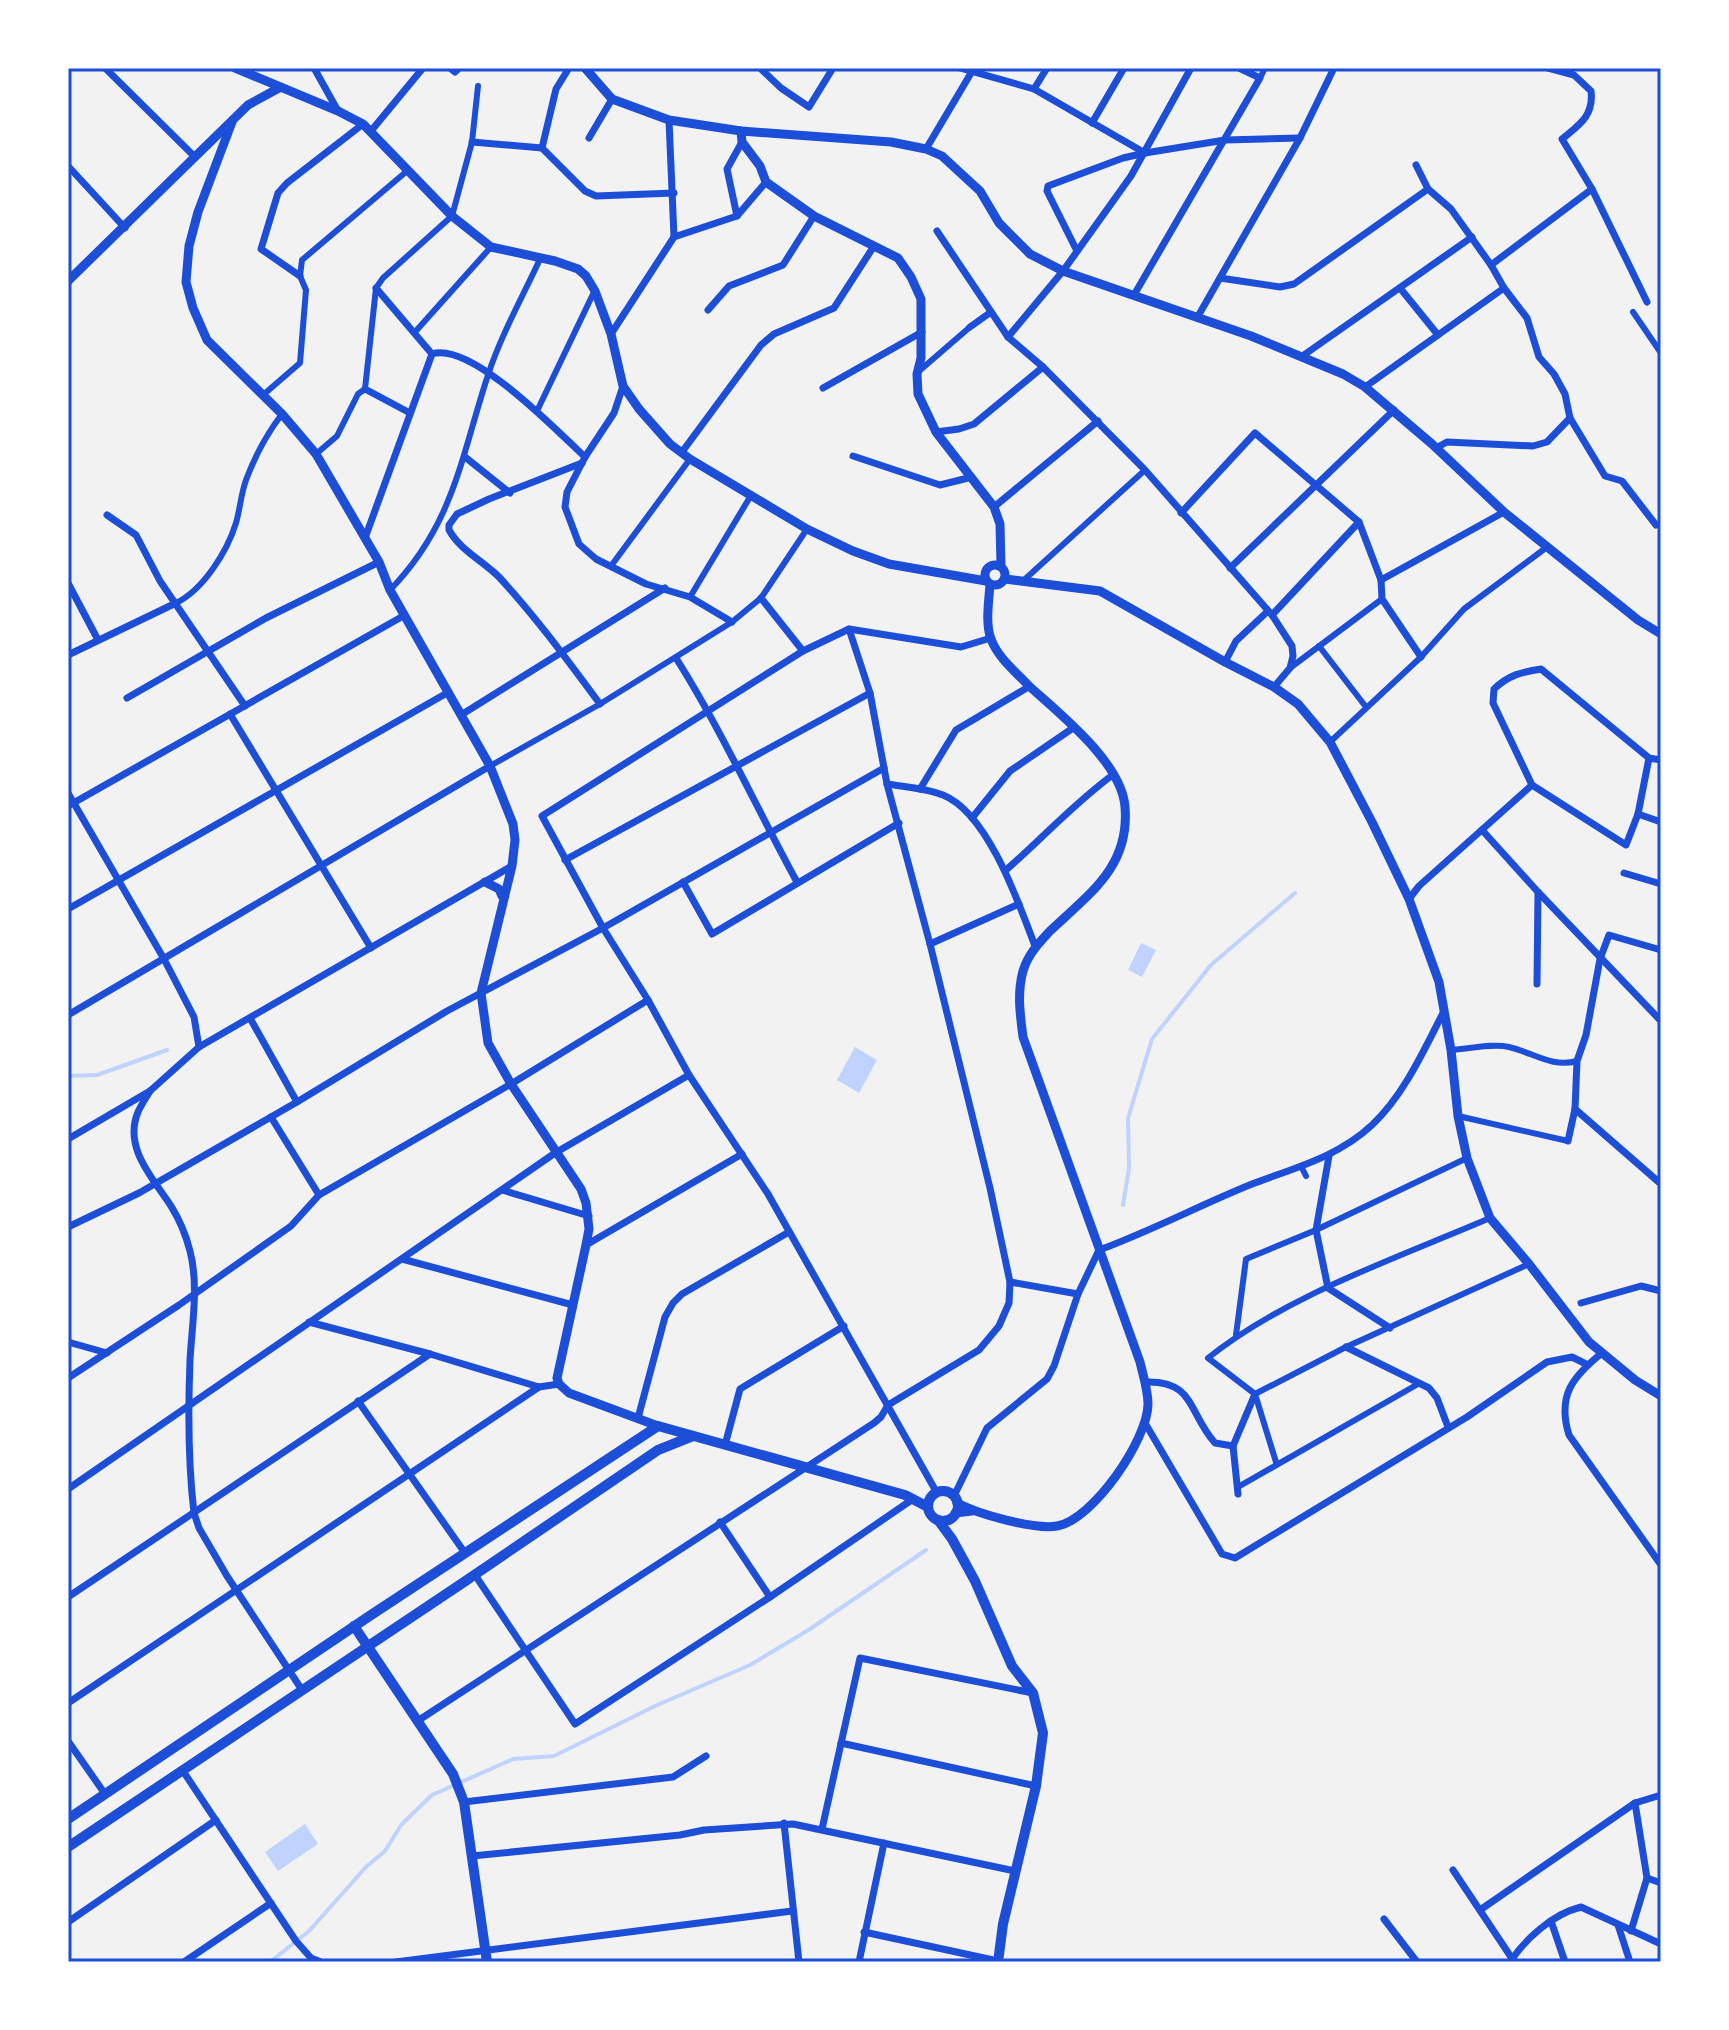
<svg xmlns="http://www.w3.org/2000/svg" width="1729" height="2030" font-family="Montserrat,sans-serif">
<rect width="100%" height="100%" fill="#f2f2f2"/>
<g fill="#bfd3fe">
<polygon points="1141,943 1156,950 1142,977 1128,970"/>
<polygon points="855,1047 877,1060 859,1093 837,1080"/>
<polygon points="305,1824 318,1844 278,1871 265,1852"/>
</g>
<g fill="none" stroke-linecap="round" stroke-linejoin="round">
<g stroke="#bfd3fe" stroke-width="4">
<polyline points="68,1076 97,1075 167,1050"/>
<polyline points="1123,1205 1129,1168 1128,1118 1152,1039 1211,965 1295,893"/>
<polyline points="270,1962 309,1931 366,1867 385,1851 401,1825 432,1795 513,1759 554,1756 655,1706 750,1665 810,1629 926,1550"/>
</g>
<g stroke="#1d4ed8" stroke-width="6">
<polyline points="1260,78 1265,68"/>
<polyline points="1633,312 1661,353"/>
<polyline points="415,332 491,247"/>
<polyline points="918,372 970,327"/>
<polyline points="263,395 300,363 306,290 300,276 302,260 407,171"/>
<polyline points="537,411 594,292"/>
<polyline points="316,454 337,436 358,394 365,389 376,288 383,278 452,216 472,142 478,86"/>
<polyline points="611,566 690,459"/>
<polyline points="1024,580 1145,470"/>
<path d="M390,590C454,524 461,457 488,375C501,335 523,296 541,257"/>
<polyline points="690,597 750,497"/>
<path d="M176,603C203,590 227,552 236,523C240,509 241,494 246,480C255,456 266,435 282,414"/>
<polyline points="1319,646 1366,707"/>
<polyline points="1290,668 1382,599"/>
<polyline points="1330,742 1421,657 1464,609 1547,547"/>
<polyline points="490,766 600,704 732,622 761,598 807,529"/>
<path d="M1451,1050C1469,1049 1492,1043 1509,1047C1534,1053 1552,1068 1577,1061"/>
<polyline points="1458,1116 1568,1141"/>
<polyline points="1301,1166 1306,1176"/>
<polyline points="1236,1335 1246,1259 1316,1230 1467,1158"/>
<polyline points="1255,1394 1346,1347 1529,1264"/>
<path d="M1276,1462L1255,1394L1208,1358C1287,1295 1397,1258 1490,1218"/>
<polyline points="1238,1487 1418,1384"/>
</g>
<g stroke="#1d4ed8" stroke-width="7">
<polyline points="105,68 194,156"/>
<polyline points="314,68 338,111"/>
<polyline points="450,68 455,72 459,68"/>
<polyline points="760,68 781,88 809,107 833,68"/>
<polyline points="960,68 1034,89 1145,153 1225,140 1300,138"/>
<path d="M1548,68L1574,75L1591,91C1594,116 1579,125 1562,139L1592,189L1647,302"/>
<polyline points="1034,89 1047,68"/>
<polyline points="669,120 674,237"/>
<polyline points="1092,123 1124,68"/>
<polyline points="371,131 423,68"/>
<polyline points="589,138 612,99"/>
<polyline points="472,142 542,148 585,191 596,196 674,193"/>
<polyline points="542,148 556,89 569,68"/>
<polyline points="926,149 974,68"/>
<polyline points="1416,165 1428,189 1451,209 1491,265 1504,288 1527,318 1539,357 1554,374 1565,394 1570,418 1605,476 1622,481 1656,525"/>
<polyline points="68,166 125,228"/>
<polyline points="737,216 727,169 742,142"/>
<polyline points="937,231 1008,337 1043,367 1145,470 1272,615 1292,646 1293,656 1290,668 1274,687"/>
<polyline points="1077,251 1047,191 1048,186 1123,158 1145,153"/>
<polyline points="1491,265 1592,189"/>
<polyline points="300,276 261,249 278,193 287,183 363,124"/>
<polyline points="1220,278 1280,287 1294,284 1428,189"/>
<path d="M376,288L432,354C471,341 557,431 585,457"/>
<polyline points="1400,288 1438,335"/>
<polyline points="1134,295 1260,78 1239,68"/>
<polyline points="708,310 729,286 783,265 814,216"/>
<polyline points="1197,318 1300,138 1334,68"/>
<polyline points="970,327 991,312"/>
<polyline points="611,334 674,237 737,216 766,182"/>
<polyline points="1008,337 1063,271 1131,176 1191,68"/>
<polyline points="1301,357 1472,237"/>
<polyline points="623,386 614,413 585,457 567,492 565,507 579,544 596,559 646,584 690,597 732,622"/>
<polyline points="1365,387 1504,288"/>
<polyline points="823,388 922,332"/>
<polyline points="365,389 410,413"/>
<polyline points="936,432 959,429 974,424 1043,367"/>
<polyline points="1436,448 1447,442 1533,446 1547,442 1570,418"/>
<polyline points="682,452 761,345 774,334 834,308 874,246"/>
<polyline points="853,456 940,485 972,477"/>
<polyline points="465,457 510,493"/>
<path d="M582,463L489,499L457,514L449,525V530C460,550 483,561 499,577C536,617 568,661 600,704"/>
<polyline points="994,507 1098,421"/>
<polyline points="1181,513 1255,433 1359,522 1381,580 1382,599 1421,657"/>
<polyline points="107,515 136,535 160,581 245,706"/>
<polyline points="365,538 432,354"/>
<polyline points="1230,568 1394,410"/>
<polyline points="1381,580 1504,512"/>
<polyline points="68,583 98,640"/>
<polyline points="761,598 803,651"/>
<polyline points="1272,615 1359,522"/>
<polyline points="68,655 176,603"/>
<path d="M676,658C721,729 756,807 797,882"/>
<polyline points="1225,662 1236,641 1268,611"/>
<polyline points="127,698 266,618 379,562"/>
<polyline points="230,714 371,948"/>
<polyline points="461,715 665,588"/>
<path d="M1649,758L1638,814L1626,845L1532,785L1493,703L1494,689C1509,675 1521,672 1541,669L1649,758L1661,760"/>
<path d="M887,784C906,787 925,788 943,795C988,813 1019,904 1035,946"/>
<polyline points="920,789 956,730 1030,686"/>
<polyline points="68,793 164,959 194,1017 199,1047"/>
<polyline points="68,806 405,615"/>
<polyline points="1638,814 1661,822"/>
<polyline points="972,818 1010,771 1073,728"/>
<polyline points="1482,830 1538,892 1661,1021"/>
<polyline points="565,860 870,693"/>
<path d="M1006,870C1043,838 1074,803 1114,774"/>
<polyline points="1624,873 1661,884"/>
<polyline points="683,882 712,934 899,823"/>
<polyline points="1409,899 1419,886 1532,785"/>
<polyline points="68,909 447,693"/>
<polyline points="930,944 1019,904"/>
<polyline points="1537,984 1538,892"/>
<polyline points="68,1015 490,766"/>
<polyline points="250,1018 297,1102"/>
<path d="M150,1091C146,1098 141,1105 138,1112C123,1148 153,1178 171,1206C179,1219 186,1235 190,1251C199,1286 192,1324 190,1360C188,1411 188,1463 194,1513L199,1528L227,1576L302,1690"/>
<polyline points="1575,1109 1661,1184"/>
<polyline points="271,1117 319,1195"/>
<polyline points="68,1139 150,1091 199,1047 512,866"/>
<polyline points="1568,1141 1575,1109 1577,1061 1586,1035 1600,959 1609,935 1661,950"/>
<polyline points="1329,1156 1316,1230 1328,1288 1390,1328"/>
<polyline points="502,1190 589,1216"/>
<polyline points="68,1227 139,1193 297,1102 447,1011 603,928 884,768"/>
<polyline points="586,1245 742,1154"/>
<polyline points="402,1259 573,1305"/>
<polyline points="1010,1282 1078,1294"/>
<polyline points="1581,1303 1641,1286 1661,1291"/>
<polyline points="309,1322 430,1354 539,1387 559,1384"/>
<polyline points="68,1342 107,1353"/>
<polyline points="1346,1347 1429,1388 1437,1398 1448,1427"/>
<path d="M1602,1353C1572,1377 1557,1396 1569,1435L1661,1565"/>
<polyline points="68,1378 179,1305 291,1226 319,1195 511,1084 648,1000"/>
<path d="M1145,1382C1195,1380 1188,1413 1215,1443L1233,1446"/>
<polyline points="358,1401 465,1553"/>
<polyline points="638,1418 665,1317 673,1303 682,1294 789,1232"/>
<polyline points="1145,1423 1222,1554 1235,1558 1467,1417 1547,1362 1572,1357 1586,1364"/>
<polyline points="725,1445 740,1389 844,1326"/>
<polyline points="1233,1446 1255,1394"/>
<polyline points="1233,1446 1238,1494"/>
<polyline points="68,1489 555,1153 689,1075"/>
<polyline points="937,1493 768,1194 689,1075 648,1000 603,928 542,816 803,651 849,629 961,647 991,638"/>
<path d="M954,1496L987,1428L1047,1379L1054,1366L1078,1294L1099,1250C1151,1231 1200,1205 1252,1184C1294,1168 1338,1157 1372,1125C1404,1095 1424,1050 1444,1011"/>
<polyline points="720,1522 770,1597"/>
<polyline points="475,1575 575,1724 770,1597 913,1499"/>
<polyline points="68,1597 430,1354"/>
<polyline points="68,1703 539,1387"/>
<polyline points="419,1720 874,1423 881,1417 888,1405 979,1350 999,1326 1009,1303 1010,1282 990,1188 930,944 887,784 870,693 849,629"/>
<polyline points="68,1741 105,1794"/>
<polyline points="841,1743 1036,1786"/>
<polyline points="183,1771 296,1941 311,1958 321,1962"/>
<polyline points="464,1802 673,1777 706,1756"/>
<polyline points="784,1823 799,1962"/>
<polyline points="822,1829 860,1658 1033,1693"/>
<polyline points="472,1856 680,1835 704,1830 793,1824 1015,1871"/>
<polyline points="1453,1870 1513,1960"/>
<polyline points="1647,1878 1661,1883"/>
<polyline points="1480,1910 1635,1803 1661,1795"/>
<polyline points="1384,1919 1417,1962"/>
<polyline points="1551,1921 1565,1962"/>
<polyline points="68,1922 216,1820"/>
<polyline points="1618,1925 1630,1962"/>
<polyline points="1631,1931 1647,1878 1635,1803"/>
<polyline points="864,1932 998,1961"/>
<polyline points="184,1962 271,1903"/>
<polyline points="396,1962 792,1911"/>
<polyline points="859,1962 884,1843"/>
<path d="M1510,1962C1526,1938 1553,1914 1581,1907L1661,1944"/>
</g>
<g stroke="#1d4ed8" stroke-width="9">
<polyline points="235,68 338,111 363,124 452,216 491,247 555,261 578,269 586,276 595,291 611,334 623,386 639,409 670,444 690,459 807,529 853,551 889,564 986,581"/>
<polyline points="585,68 612,99 669,120 741,131 891,142 926,149 942,156 980,191 999,223 1030,254 1063,271 1251,336 1343,374 1365,387 1432,444 1504,512 1638,620 1661,634"/>
<polyline points="232,122 198,212 189,246 186,282 193,308 207,340 282,414 316,454 379,562 390,590 490,766 513,824 515,840 512,866 481,993 488,1043 511,1084 581,1189 586,1203 589,1229 586,1245 557,1378 559,1384 569,1393 658,1426"/>
<polyline points="741,131 742,142 760,166 766,182 814,216 898,258 911,277 921,299 921,358 917,374 918,394 936,432 994,507 1000,524 1001,566"/>
<polyline points="68,281 248,105 279,88"/>
<circle cx="995" cy="575" r="10"/>
<polyline points="1005,579 1100,591 1225,662 1274,687 1298,704 1330,742 1372,822 1409,899 1439,982 1451,1050 1458,1116 1467,1158 1490,1218 1529,1264 1589,1342 1635,1380 1661,1396"/>
<polyline points="485,882 499,889 502,896"/>
<path d="M957,1503C978,1514 1034,1530 1057,1526C1093,1520 1148,1439 1148,1404C1148,1390 1143,1375 1140,1362L1023,1037C1020,1014 1017,993 1023,971C1028,954 1039,943 1050,931C1089,894 1130,867 1125,807C1122,763 1061,715 1029,686C1016,672 998,658 991,639C985,623 989,601 990,584"/>
<polyline points="955,1513 972,1511"/>
</g>
<g stroke="#1d4ed8" stroke-width="10">
<circle cx="943" cy="1506" r="15"/>
<polyline points="938,1520 952,1539 975,1581 1012,1666 1033,1693 1043,1733 1036,1786 1003,1924 998,1962"/>
<polyline points="354,1626 453,1774 464,1802 487,1962"/>
<polyline points="68,1819 368,1617 658,1426 905,1495 928,1507"/>
<polyline points="68,1847 464,1582 658,1450 693,1436"/>
</g>
</g>
<rect width="1729" height="2030" fill="none" stroke="#ffffff" stroke-width="140"/>
<rect x="70" y="70" width="1589" height="1890" fill="none" stroke="#1d4ed8" stroke-width="3"/>
</svg>
